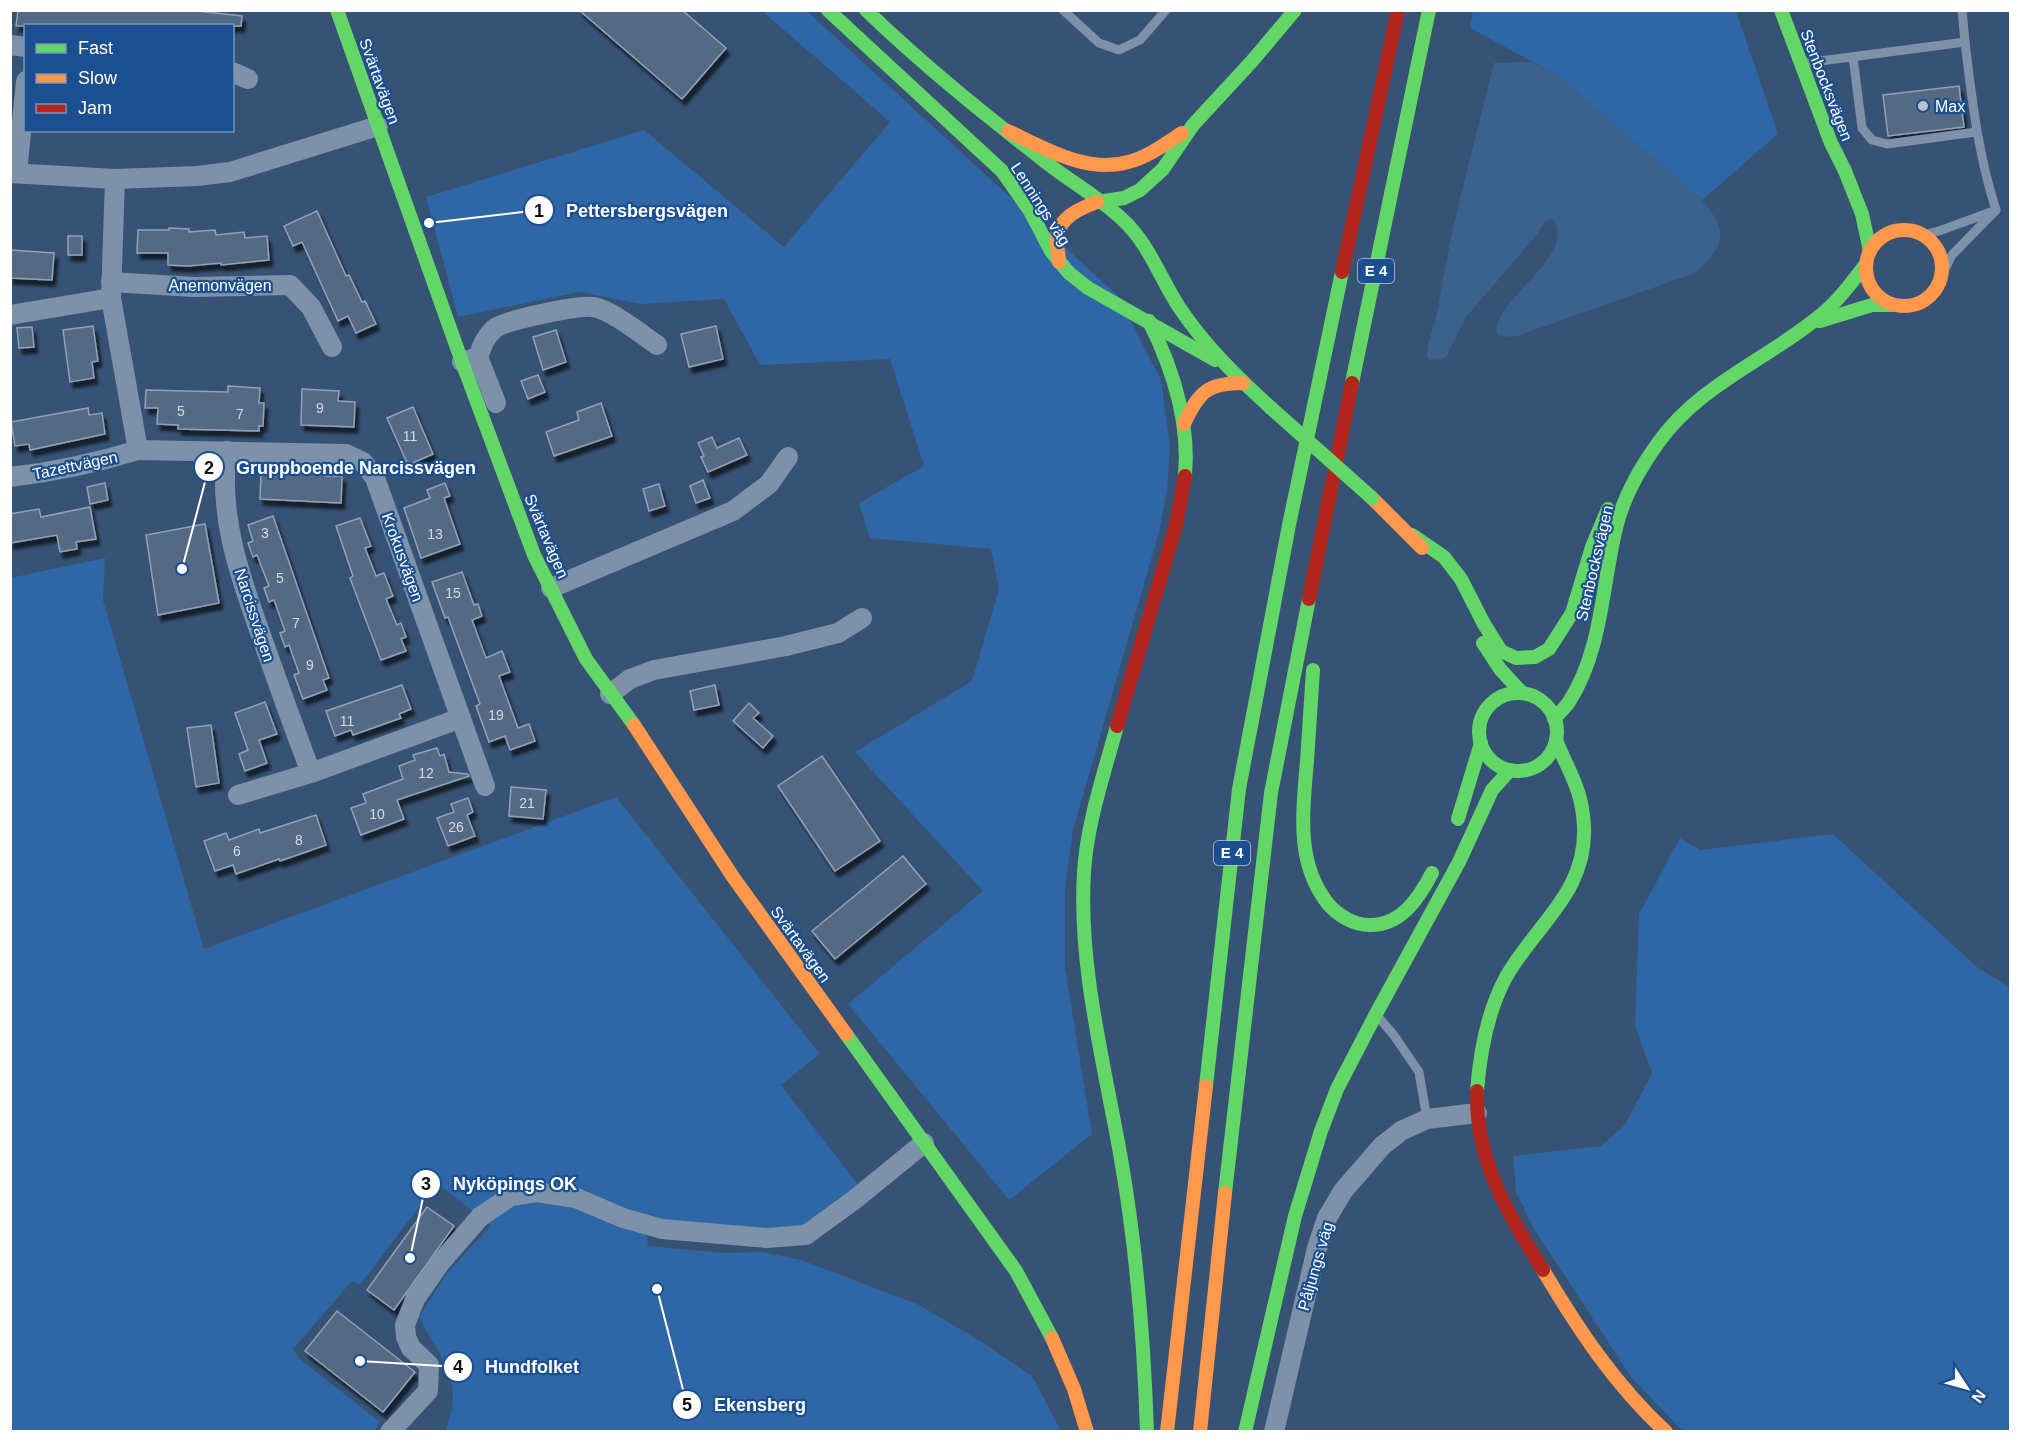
<svg xmlns="http://www.w3.org/2000/svg" width="2021" height="1442" font-family="Arial,sans-serif">
<defs>
<filter id="shadow"><feDropShadow dx="3.5" dy="6" stdDeviation="1.5" flood-color="#0009"/></filter>
</defs>
<rect width="100%" height="100%" fill="#365274"/>
<g fill="#2f66a5">
<polygon points="762,11 807,11 1117,295 1161,380 1170,446 1167,491 1159,532 1073,830 1065,887 1065,968 1092,1134 1009,1200 848,1004 983,891 855,752 972,681 999,589 991,549 870,538 859,503 924,466 890,359 760,365 724,299 641,304 579,292 458,317 426,197 644,130 784,247 890,122"/>
<polygon points="1473,11 1736,11 1778,134 1702,200 1557,75 1470,28"/>
<path d="M105,558L103,600L204,949L616,797L820,1054L781,1085L863,1191L806,1235L646,1225L648,1246L723,1253L763,1252L801,1260L917,1304L979,1340L1032,1376L1061,1431H445C466,1378 441,1361 419,1317L446,1274L491,1226L437,1183L360,1285L352,1281L293,1349L300,1359L380,1422L374,1431H11L10,578Z"/>
<polygon points="1833,834 1978,968 2010,987 2010,1431 1686,1431 1680,1428 1631,1377 1534,1229 1516,1192 1513,1156 1601,1146 1625,1125 1652,1073 1635,1026 1639,914 1680,838 1700,850"/>
</g>
<path fill="#3b618d" d="M1531,62L1557,75L1702,200C1729,233 1726,244 1695,273L1517,336L1504,337L1497,334C1492,300 1574,259 1555,221L1551,219L1545,222L1535,237L1466,317L1447,355L1442,359L1430,360L1427,357C1427,341 1435,325 1438,308C1451,226 1474,144 1494,63Z"/>
<g fill="#526984" stroke="#92a2b6" stroke-width="1.5" filter="url(#shadow)">
<polygon points="18,10 188,10 242,16 241,26 16,26"/>
<polygon points="579,10 682,10 726,48 682,99"/>
<polygon points="1959,86 1964,127 1888,136 1883,95"/>
<polygon points="317,211 346,276 349,275 362,302 365,301 376,324 356,333 348,316 338,321 302,242 293,246 284,226"/>
<polygon points="169,228 189,229 189,232 215,230 216,235 244,232 245,238 267,236 269,260 221,265 221,263 188,266 168,265 168,253 137,253 138,230 169,230"/>
<rect x="68" y="236" width="14" height="19"/>
<polygon points="10,250 54,253 52,280 10,278"/>
<polygon points="93,326 98,361 92,362 94,378 70,382 63,330"/>
<polygon points="716,326 723,359 689,367 681,334"/>
<polygon points="32,327 34,347 19,348 17,328"/>
<polygon points="556,330 566,362 543,370 533,337"/>
<polygon points="538,375 545,392 528,399 521,381"/>
<polygon points="228,386 260,388 259,403 264,403 263,426 259,426 259,431 178,429 178,425 157,424 158,408 145,408 146,390 228,392"/>
<polygon points="302,389 339,391 338,401 355,402 354,427 301,425"/>
<polygon points="601,403 612,436 554,456 546,432 579,420 577,412"/>
<polygon points="413,407 433,454 408,465 387,418"/>
<polygon points="88,408 89,415 102,413 105,434 30,450 29,444 15,446 11,422"/>
<polygon points="712,437 717,448 739,438 747,455 708,472 701,457 704,456 698,443"/>
<polygon points="280,469 324,471 324,476 342,476 341,503 260,499 261,473 280,474"/>
<polygon points="703,480 710,498 696,503 690,486"/>
<polygon points="105,483 108,500 90,504 87,487"/>
<polygon points="445,483 450,496 444,498 460,544 421,558 404,508 430,498 427,490"/>
<polygon points="659,484 665,506 649,511 643,489"/>
<polygon points="90,507 96,539 76,542 77,549 60,552 57,535 10,543 10,514 39,509 41,517"/>
<polygon points="273,516 329,678 323,680 327,690 303,699 294,675 299,673 289,645 285,647 280,633 285,631 274,600 269,602 264,588 269,586 257,555 253,557 248,543 253,541 248,525"/>
<polygon points="360,518 371,546 365,548 376,576 384,573 393,596 386,599 397,625 401,623 406,637 401,639 406,651 381,660 350,578 353,576 336,526"/>
<polygon points="205,524 219,603 158,615 146,535"/>
<polygon points="462,572 474,605 478,604 482,616 472,620 486,658 502,651 510,672 499,676 518,728 529,724 535,741 510,750 505,736 489,742 476,706 480,704 448,617 445,618 432,582"/>
<polygon points="402,685 411,709 399,714 401,718 353,735 351,730 335,736 326,711"/>
<polygon points="715,685 719,705 694,710 690,691"/>
<polygon points="265,702 277,734 259,740 267,763 245,771 239,754 248,750 235,713"/>
<polygon points="749,703 759,713 753,718 773,736 763,748 733,721"/>
<polygon points="211,725 219,783 196,787 187,728"/>
<polygon points="437,748 440,756 444,754 449,772 448,772 468,774 469,776 397,800 404,819 361,835 351,808 366,803 363,794 403,779 399,766 415,760 413,755"/>
<polygon points="822,756 880,841 835,871 778,786"/>
<polygon points="511,787 546,790 543,819 509,816"/>
<polygon points="468,798 473,812 467,815 475,836 448,846 437,818 454,812 451,804"/>
<polygon points="316,815 326,845 280,861 279,859 236,874 233,865 215,871 204,841 226,833 229,840 259,829 260,833"/>
<polygon points="903,856 926,884 835,959 812,931"/>
<polygon points="427,1207 454,1226 394,1310 367,1290"/>
<polygon points="337,1311 415,1372 383,1412 305,1351"/>
</g>
<g fill="none" stroke-linecap="round" stroke-linejoin="round">
<g stroke="#7d92a8" stroke-width="9">
<polyline points="1063,10 1099,43 1119,50 1140,40 1166,10"/>
<polyline points="1962,10 1965,42"/>
<polyline points="1853,57 1862,128 1872,140 1887,144 1976,132"/>
<path d="M1805,63L1965,42C1972,100 1978,154 1996,210"/>
<polyline points="1923,235 1939,231 1991,212"/>
<polyline points="1943,273 1952,255 1996,210"/>
<polyline points="1379,1018 1393,1034 1419,1072 1427,1119"/>
</g>
<g stroke="#7d92a8" stroke-width="20">
<polyline points="10,45 26,47"/>
<polyline points="232,72 248,79"/>
<polyline points="10,173 115,179 197,176 230,172 378,126"/>
<polyline points="17,173 26,81"/>
<polyline points="115,179 111,298 138,450"/>
<polyline points="111,282 194,287 290,285 311,307 332,347"/>
<polyline points="10,315 111,298"/>
<polyline points="478,357 496,403"/>
<path d="M462,362L478,357C482,346 485,337 494,329C505,320 578,305 593,307C612,310 641,334 657,345"/>
<path d="M227,451C217,519 244,588 267,652C281,692 296,733 311,773"/>
<path d="M10,477C54,472 96,463 138,450L346,454L363,462L375,478L485,786"/>
<polyline points="551,588 733,511 769,484 788,457"/>
<polyline points="610,694 630,679 654,670 786,646 838,633 862,618"/>
<polyline points="238,795 311,773 461,718"/>
<polyline points="390,1432 428,1391 429,1365 411,1348 406,1337 405,1325 415,1299 440,1263 480,1217 511,1196 537,1192 576,1198 623,1218 662,1229 766,1238 806,1235 854,1200 924,1143"/>
<polyline points="1274,1432 1317,1248 1327,1218 1343,1191 1382,1146 1401,1131 1427,1119 1477,1113"/>
</g>
<g stroke="#63d668" stroke-width="14">
<polyline points="337,10 462,362 534,555 586,659 634,725"/>
<polyline points="828,10 1002,171 1030,211 1051,251 1069,273 1088,288 1215,360"/>
<path d="M866,10C923,65 984,114 1047,163C1071,182 1100,198 1123,220C1149,244 1160,278 1179,307C1205,346 1237,377 1271,408"/>
<polyline points="1781,10 1831,143 1845,171 1862,214 1870,251"/>
<polyline points="1097,202 1124,198 1140,190 1163,169 1193,125 1253,60 1295,10"/>
<path d="M1149,321C1173,369 1190,421 1185,476"/>
<polyline points="1820,321 1872,305 1892,305"/>
<polyline points="1352,383 1429,10"/>
<polyline points="1412,535 1444,557 1461,579 1484,624 1501,651 1516,658 1535,657 1549,649 1572,613 1592,547 1608,509"/>
<polyline points="1483,643 1500,669 1522,693"/>
<path d="M1313,670C1311,700 1309,731 1307,761C1303,811 1295,864 1329,905C1339,916 1354,925 1369,925C1401,926 1419,898 1432,873"/>
<circle cx="1518" cy="732" r="39"/>
<path d="M1554,719C1559,713 1565,708 1569,702C1602,651 1602,585 1616,528C1623,498 1640,468 1658,443C1700,384 1767,360 1821,315C1839,300 1852,282 1866,264"/>
<path d="M1117,726C1104,774 1087,823 1084,872C1078,969 1106,1070 1122,1165C1137,1253 1144,1342 1147,1432"/>
<polyline points="1458,819 1481,743"/>
<polyline points="846,1034 1016,1271 1052,1338"/>
<polyline points="1206,1086 1239,789 1289,525 1342,272"/>
<path d="M1477,1091C1480,1052 1487,1012 1506,977C1536,924 1587,893 1584,826C1582,788 1569,773 1556,740"/>
<polyline points="1225,1193 1271,793 1309,599"/>
<polyline points="1245,1432 1295,1216 1321,1131 1337,1089 1377,1012 1459,862 1492,790 1510,770"/>
</g>
<g stroke="#ff974d" stroke-width="14">
<path d="M1008,131C1044,148 1087,174 1128,162C1148,157 1165,144 1182,133"/>
<circle cx="1904" cy="268" r="38"/>
<path d="M1059,262C1059,254 1056,245 1057,237C1059,217 1081,208 1097,202"/>
<path d="M1184,424C1199,392 1207,383 1243,383"/>
<polyline points="1372,498 1422,548"/>
<polyline points="634,725 733,877 846,1034"/>
<path d="M1543,1270C1578,1329 1615,1385 1666,1432"/>
<polyline points="1052,1338 1074,1389 1087,1432"/>
<polyline points="1167,1432 1206,1086"/>
<polyline points="1200,1432 1225,1193"/>
</g>
<g stroke="#b3261e" stroke-width="14">
<polyline points="1342,272 1398,10"/>
<polyline points="1309,599 1352,383"/>
<polyline points="1117,726 1176,525 1185,476"/>
<path d="M1477,1091C1475,1160 1508,1214 1543,1270"/>
</g>
<polyline stroke="#63d668" stroke-width="14" points="1271,408 1372,498"/>
</g>
<circle fill="#b9c2ce" stroke="#1b4f8f" stroke-width="2" cx="1923" cy="106" r="6"/>
<g text-anchor="middle" stroke-width="4.5" stroke-linejoin="round" paint-order="stroke">
<g font-size="14" fill="#d4dae0">
<text x="320" y="413">9</text>
<text x="181" y="416">5</text>
<text x="240" y="419">7</text>
<text x="410" y="441">11</text>
<text x="265" y="538">3</text>
<text x="435" y="539">13</text>
<text x="280" y="583">5</text>
<text x="453" y="598">15</text>
<text x="296" y="628">7</text>
<text x="310" y="670">9</text>
<text x="496" y="720">19</text>
<text x="347" y="726">11</text>
<text x="426" y="778">12</text>
<text x="527" y="808">21</text>
<text x="377" y="819">10</text>
<text x="456" y="832">26</text>
<text x="299" y="845">8</text>
<text x="237" y="856">6</text>
</g>
<g fill="#1b4f8f" stroke="#bbcadd" stroke-width="1.5">
<rect x="1358" y="259" width="36" height="24" rx="4.5"/>
<rect x="1214" y="841" width="36" height="24" rx="4.5"/>
</g>
<g font-size="15" font-weight="bold" fill="#fff">
<text x="1376" y="276">E 4</text>
<text x="1232" y="858">E 4</text>
</g>
<g font-size="16" fill="#fff" stroke="#1b4f8f">
<text transform="translate(380 81) rotate(70)" y="6">Svärtavägen</text>
<text transform="translate(1827 85) rotate(69)" y="6">Stenbocksvägen</text>
<text transform="translate(1041 204) rotate(57)" y="6">Lennings väg</text>
<text x="220" y="291">Anemonvägen</text>
<text transform="translate(75 465) rotate(-12)" y="6">Tazettvägen</text>
<text transform="translate(547 536) rotate(67)" y="6">Svärtavägen</text>
<text transform="translate(403 557) rotate(70)" y="6">Krokusvägen</text>
<text transform="translate(1594 563) rotate(-77)" y="6">Stenbocksvägen</text>
<text transform="translate(255 615) rotate(72)" y="6">Narcissvägen</text>
<text transform="translate(801 944) rotate(54)" y="6">Svärtavägen</text>
<text transform="translate(1315 1266) rotate(-74)" y="6">Påljungs väg</text>
</g>
<g font-size="16" fill="#fff" stroke="#1b4f8f" text-anchor="start">
<text x="1935" y="112">Max</text>
</g>
</g>
<path fill="none" stroke="#fff" stroke-width="2" d="M429 223L539 210M182 569L209 467M410 1258L426 1184M360 1361L458 1367M657 1289L687 1405"/>
<g fill="#fff" stroke="#1b4f8f" stroke-width="2">
<circle cx="429" cy="223" r="6"/>
<circle cx="182" cy="569" r="6"/>
<circle cx="410" cy="1258" r="6"/>
<circle cx="360" cy="1361" r="6"/>
<circle cx="657" cy="1289" r="6"/>
<circle cx="539" cy="210" r="15"/>
<circle cx="209" cy="467" r="15"/>
<circle cx="426" cy="1184" r="15"/>
<circle cx="458" cy="1367" r="15"/>
<circle cx="687" cy="1405" r="15"/>
</g>
<g font-size="18" text-anchor="middle" font-weight="bold" fill="#111">
<text x="539" y="217">1</text>
<text x="209" y="474">2</text>
<text x="426" y="1190">3</text>
<text x="458" y="1373">4</text>
<text x="687" y="1411">5</text>
</g>
<g font-size="18" text-anchor="middle" font-weight="bold" fill="#fff" stroke="#1b4f8f" stroke-width="4.5" stroke-linejoin="round" paint-order="stroke">
<text x="647" y="217">Pettersbergsvägen</text>
<text x="356" y="474">Gruppboende Narcissvägen</text>
<text x="515" y="1190">Nyköpings OK</text>
<text x="532" y="1373">Hundfolket</text>
<text x="760" y="1411">Ekensberg</text>
</g>
<rect width="2021" height="1442" fill="none" stroke="#ffffff" stroke-width="24"/>
<rect x="24" y="24" width="210" height="108" fill="#1b4f8f" stroke="#7695bc" stroke-width="1.5"/>
<rect x="36" y="44" width="30" height="9" fill="#63d668" stroke="#7695bc" stroke-width="1.5"/>
<text x="78" y="54" font-size="18" fill="#ffffff">Fast</text>
<rect x="36" y="74" width="30" height="9" fill="#ff974d" stroke="#7695bc" stroke-width="1.5"/>
<text x="78" y="84" font-size="18" fill="#ffffff">Slow</text>
<rect x="36" y="104" width="30" height="9" fill="#b3261e" stroke="#7695bc" stroke-width="1.5"/>
<text x="78" y="114" font-size="18" fill="#ffffff">Jam</text>
<g transform="translate(1967 1388) rotate(126)" stroke="#1b4f8f" stroke-width="4.5" paint-order="stroke">
<path d="M0-4.5L10 22L0 15L-10 22Z" fill="#ffffff"/>
<text y="-9" font-size="16" font-weight="bold" text-anchor="middle" fill="#ffffff">N</text>
</g>
</svg>
